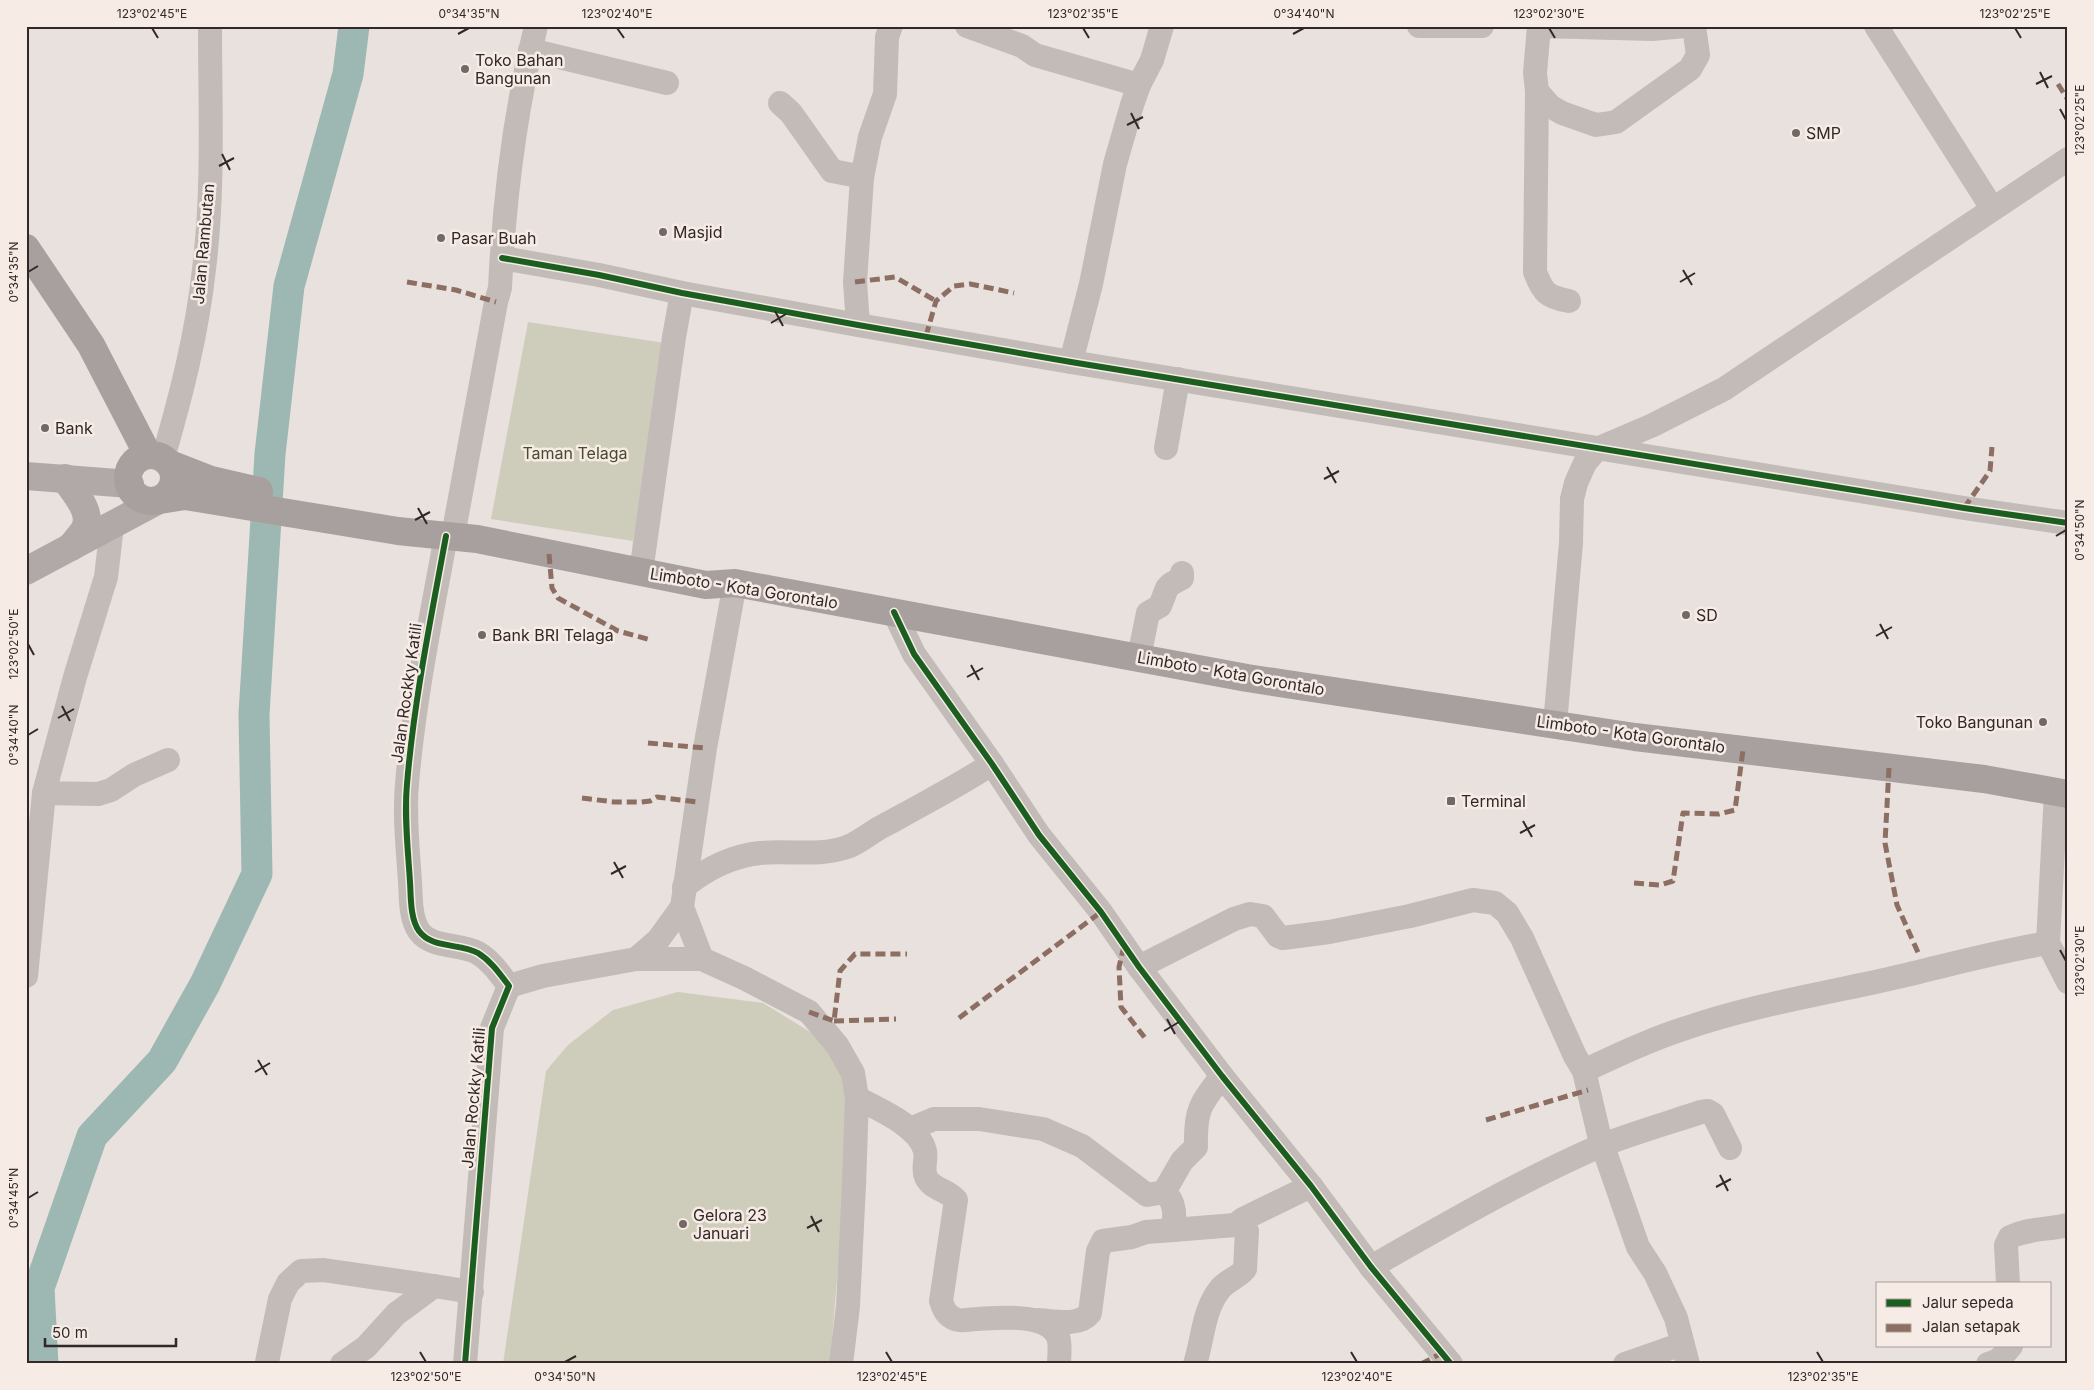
<svg xmlns="http://www.w3.org/2000/svg" width="2094" height="1390" font-family="Inter,sans-serif">
<rect width="100%" height="100%" fill="#e9e1de"/>
<g fill="#ceccba">
<polygon points="528,322 665,343 633,541 491,519"/>
<polygon points="678,992 763,1003 828,1043 853,1084 830,1364 503,1364 546,1071 568,1045 613,1010"/>
</g>
<g fill="none" stroke-linecap="round" stroke-linejoin="round">
<polyline stroke="#9db8b3" stroke-width="31" points="43,1364 39,1288 92,1136 162,1061 205,984 257,874 254,714 270,454 289,286 348,74 354,26"/>
<g stroke="#c2bbb8" stroke-width="24">
<polyline points="967,26 1022,46 1035,55 1139,85"/>
<polyline points="1419,26 1482,26"/>
<polyline points="1539,26 1535,73 1537,91 1550,106 1562,113 1596,125 1616,122 1690,69 1698,55 1694,26"/>
<polyline points="1540,26 1652,29 1685,26"/>
<polyline points="1876,26 1992,208"/>
<polyline points="530,50 667,83"/>
<path d="M1537,91L1535,272C1543,293 1547,297 1569,301"/>
<polyline points="780,103 791,113 832,171 858,176 862,178 855,282 858,325"/>
<polyline points="862,178 870,137 885,94 887,37 891,26"/>
<polyline points="502,258 599,275 682,293 858,325 1071,362 1964,508 2068,523"/>
<polyline points="1071,362 1091,284 1115,164 1132,105 1139,85 1152,60 1162,26"/>
<polyline points="1166,448 1178,379"/>
<path d="M163,458C181,396 197,334 204,269C214,189 210,107 210,26"/>
<path d="M455,525L496,302L500,288C504,201 515,111 536,26"/>
<polyline points="112,526 106,577 75,677 44,793 98,794 111,790 134,775 168,760"/>
<path d="M446,536C431,618 414,700 407,784C404,816 408,850 410,882C411,897 410,918 419,931C432,949 460,943 478,953C491,961 500,974 509,986L492,1028L465,1364"/>
<polyline points="643,558 674,337 682,293"/>
<polyline points="735,583 705,748 682,907 702,959 744,978 809,1012 837,1045 853,1073 857,1098 854,1185 848,1306 841,1364"/>
<polyline points="894,612 914,654 992,764 1039,835 1101,912 1139,967 1222,1076 1311,1186 1371,1267 1451,1364"/>
<polyline points="1139,657 1148,613 1160,606 1167,588 1171,584 1182,578 1182,573"/>
<polyline points="1555,724 1571,543 1572,499 1576,483 1585,463 1597,449 1653,425 1724,389 2068,159"/>
<polyline points="2056,792 2048,943 2068,982"/>
<path d="M684,887C706,869 732,856 760,853C789,850 819,857 847,847C859,843 871,832 883,826C920,806 956,787 992,764"/>
<polyline points="636,959 658,940 682,907"/>
<polyline points="1139,967 1234,919 1250,914 1263,916 1278,936 1283,938 1329,932 1410,916 1473,900 1495,903 1507,913 1522,938 1575,1056 1584,1071 1599,1135 1638,1247 1655,1273 1676,1318 1688,1364"/>
<polyline points="26,976 44,793"/>
<polyline points="509,986 543,976 636,959 702,959"/>
<path d="M1584,1071C1617,1055 1651,1039 1686,1028C1753,1005 1823,994 1893,978C1945,966 1995,952 2048,943"/>
<path d="M857,1098C878,1109 919,1126 925,1151C927,1160 922,1168 926,1177C931,1189 948,1190 956,1200L941,1301C944,1310 946,1315 955,1319C961,1322 970,1319 977,1319C999,1318 1048,1312 1058,1337C1061,1344 1059,1356 1059,1364"/>
<path d="M910,1129L934,1119H979L1043,1129L1082,1146L1147,1195L1164,1192L1182,1161L1196,1147C1195,1110 1200,1104 1222,1076"/>
<path d="M1164,1192C1176,1202 1175,1216 1173,1230L1235,1225H1241L1247,1231L1245,1269C1238,1278 1227,1280 1220,1289C1203,1310 1203,1339 1195,1364"/>
<polyline points="1235,1225 1243,1219 1311,1186"/>
<path d="M1371,1267C1446,1224 1520,1181 1600,1146C1633,1133 1668,1123 1701,1112L1708,1111L1713,1114L1730,1148"/>
<path d="M2008,1284L2006,1245L2010,1237C2029,1228 2048,1230 2068,1225"/>
<path d="M1038,1320C1054,1321 1079,1327 1090,1313L1098,1251L1103,1241L1132,1237L1146,1232L1173,1230"/>
<polyline points="267,1362 280,1299 288,1283 301,1271 324,1270 434,1286"/>
<polyline points="342,1364 366,1347 396,1314 434,1286 472,1292"/>
<polyline points="1625,1364 1682,1344"/>
<polyline points="1988,1364 1999,1360 2011,1346"/>
</g>
<g stroke="#b1a9a7" stroke-width="28">
<polyline points="26,476 130,484"/>
<path d="M65,478C73,492 93,511 85,528C82,535 75,541 71,547"/>
<polyline points="26,571 157,501"/>
</g>
<g stroke="#a8a09e" stroke-width="28">
<polyline points="26,248 91,345 148,455"/>
<circle cx="151" cy="478" r="23"/>
<polyline points="170,464 211,480 259,491"/>
<polyline points="160,500 185,496 398,531 477,539 706,585 735,583 1247,678 1635,737 1984,779 2068,794"/>
</g>
<g stroke="#8d6e63" stroke-width="5" stroke-dasharray="10 5" stroke-linecap="butt">
<polyline points="2058,84 2068,100"/>
<polyline points="407,282 456,290 496,302"/>
<polyline points="855,282 895,277 936,301"/>
<polyline points="926,336 936,301 954,286 970,284 1014,293"/>
<polyline points="1964,508 1990,471 1992,447"/>
<polyline points="549,554 552,588 558,598 618,631 651,640"/>
<polyline points="648,743 705,748"/>
<polyline points="1889,768 1885,843 1897,905 1920,957"/>
<polyline points="582,798 614,802 641,802 650,801 657,797 697,802"/>
<polyline points="1634,883 1660,885 1673,881 1683,813 1719,814 1735,810 1743,750"/>
<polyline points="1124,946 1119,967 1121,1007 1145,1038"/>
<polyline points="809,1012 834,1021 840,971 855,954 907,954"/>
<polyline points="959,1018 1101,912"/>
<polyline points="834,1021 896,1019"/>
<polyline points="1486,1120 1588,1090"/>
<polyline points="1421,1364 1442,1353"/>
</g>
<g stroke="#f6ebe5" stroke-width="9">
<g id="cycleway">
<polyline points="502,258 599,275 682,293 858,325 1071,362 1964,508 2068,523"/>
<path d="M446,536C431,618 414,700 407,784C404,816 408,850 410,882C411,897 410,918 419,931C432,949 460,943 478,953C491,961 500,974 509,986L492,1028L465,1364"/>
<polyline points="894,612 914,654 992,764 1039,835 1101,912 1139,967 1222,1076 1311,1186 1371,1267 1451,1364"/>
</g>
</g>
<use href="#cycleway" stroke="#1b5e20" stroke-width="6"/>
</g>
<path fill="none" stroke="#322827" stroke-width="2" d="M152,28L158,38M617,28L624,38M1083,28L1089,38M1549,28L1555,38M2015,28L2021,38M458,34L469,28M1293,34L1304,28M2040,72L2048,88M2036,84L2052,76M2060,109L2066,120M1131,113L1139,129M1127,125L1143,117M222,154L230,170M219,166L234,158M1683,270L1692,285M28,272L38,266M1680,282L1695,273M775,311L783,326M771,323L786,314M1327,467L1336,483M1324,479L1339,471M418,508L427,524M415,520L430,512M2056,536L2066,530M1880,624L1888,639M1876,636L1892,627M28,644L34,655M971,665L979,680M967,677L983,668M62,706L70,721M58,718L74,709M28,735L38,729M1523,821L1532,837M1520,833L1535,825M614,862L623,878M611,874L626,866M2060,950L2066,961M1167,1019L1175,1034M1164,1031L1179,1022M258,1060L267,1075M255,1072L270,1063M1720,1175L1728,1191M1716,1187L1731,1179M28,1198L38,1192M811,1216L819,1232M807,1228L822,1220M420,1352L426,1362M886,1352L892,1362M1351,1352L1357,1362M1817,1352L1823,1362M565,1362L576,1356"/>
<g fill="#726967" stroke="#f6ebe5" stroke-width="2">
<circle cx="465" cy="69" r="5"/>
<circle cx="1796" cy="133" r="5"/>
<circle cx="663" cy="232" r="5"/>
<circle cx="441" cy="238" r="5"/>
<circle cx="45" cy="428" r="5"/>
<circle cx="1686" cy="615" r="5"/>
<circle cx="482" cy="635" r="5"/>
<circle cx="2043" cy="722" r="5"/>
<rect x="1446" y="796" width="10" height="10" rx="2.5"/>
<circle cx="683" cy="1224" r="5"/>
</g>
<g text-anchor="middle" stroke-width="5" stroke-linejoin="round" paint-order="stroke">
<g font-size="16" fill="#322827" stroke="#f6ebe5" text-anchor="start">
<text x="475" y="66">Toko Bahan<tspan x="475" dy="18">Bangunan</tspan></text>
<text x="1806" y="139">SMP</text>
<text x="673" y="238">Masjid</text>
<text x="451" y="244">Pasar Buah</text>
<text x="55" y="434">Bank</text>
<text x="1696" y="621">SD</text>
<text x="492" y="641">Bank BRI Telaga</text>
<text x="2033" y="728" text-anchor="end">Toko Bangunan</text>
<text x="1461" y="807">Terminal</text>
<text x="693" y="1221">Gelora 23<tspan x="693" dy="18">Januari</tspan></text>
</g>
<g font-size="16" fill="#322827" stroke="#f6ebe5">
<text transform="translate(203 244) rotate(-85)" y="6">Jalan Rambutan</text>
<text transform="translate(744 588) rotate(9)" y="6">Limboto - Kota Gorontalo</text>
<text transform="translate(1231 673) rotate(10)" y="6">Limboto - Kota Gorontalo</text>
<text transform="translate(406 693) rotate(-82)" y="6">Jalan Rockky Katili</text>
<text transform="translate(1631 734) rotate(8)" y="6">Limboto - Kota Gorontalo</text>
<text transform="translate(473 1098) rotate(-85)" y="6">Jalan Rockky Katili</text>
</g>
<g font-size="16" fill="#484c2e" stroke="#f6ebe5">
<text x="575" y="459">Taman Telaga</text>
</g>
</g>
<rect width="2094" height="1390" fill="none" stroke="#f6ebe5" stroke-width="55"/>
<rect x="1876" y="1282" width="175" height="65" fill="#f6ebe5" stroke="#a89d99"/>
<rect x="1886" y="1299" width="25" height="8" fill="#1b5e20" stroke="#a89d99"/>
<text x="1922" y="1308" font-size="15" fill="#322827">Jalur sepeda</text>
<rect x="1886" y="1324" width="25" height="8" fill="#8d6e63" stroke="#a89d99"/>
<text x="1922" y="1332" font-size="15" fill="#322827">Jalan setapak</text>
<path d="M45 1338v8h131v-8" fill="none" stroke="#322827" stroke-width="2.5"/>
<text x="52" y="1338" font-size="15" fill="#322827" stroke="#f6ebe5" stroke-width="4" paint-order="stroke">50 m</text>
<rect x="28" y="28" width="2038" height="1334" fill="none" stroke="#322827" stroke-width="2"/>
<g font-size="12" text-anchor="middle" fill="#322827">
<text x="152" y="18">123°02'45"E</text>
<text x="469" y="18">0°34'35"N</text>
<text x="617" y="18">123°02'40"E</text>
<text x="1083" y="18">123°02'35"E</text>
<text x="1304" y="18">0°34'40"N</text>
<text x="1549" y="18">123°02'30"E</text>
<text x="2015" y="18">123°02'25"E</text>
<text transform="translate(2080 120) rotate(-90)" y="4">123°02'25"E</text>
<text transform="translate(14 272) rotate(-90)" y="4">0°34'35"N</text>
<text transform="translate(2080 530) rotate(-90)" y="4">0°34'50"N</text>
<text transform="translate(14 644) rotate(-90)" y="4">123°02'50"E</text>
<text transform="translate(14 735) rotate(-90)" y="4">0°34'40"N</text>
<text transform="translate(2080 961) rotate(-90)" y="4">123°02'30"E</text>
<text transform="translate(14 1198) rotate(-90)" y="4">0°34'45"N</text>
<text x="426" y="1381">123°02'50"E</text>
<text x="565" y="1381">0°34'50"N</text>
<text x="892" y="1381">123°02'45"E</text>
<text x="1357" y="1381">123°02'40"E</text>
<text x="1823" y="1381">123°02'35"E</text>
</g>
</svg>
